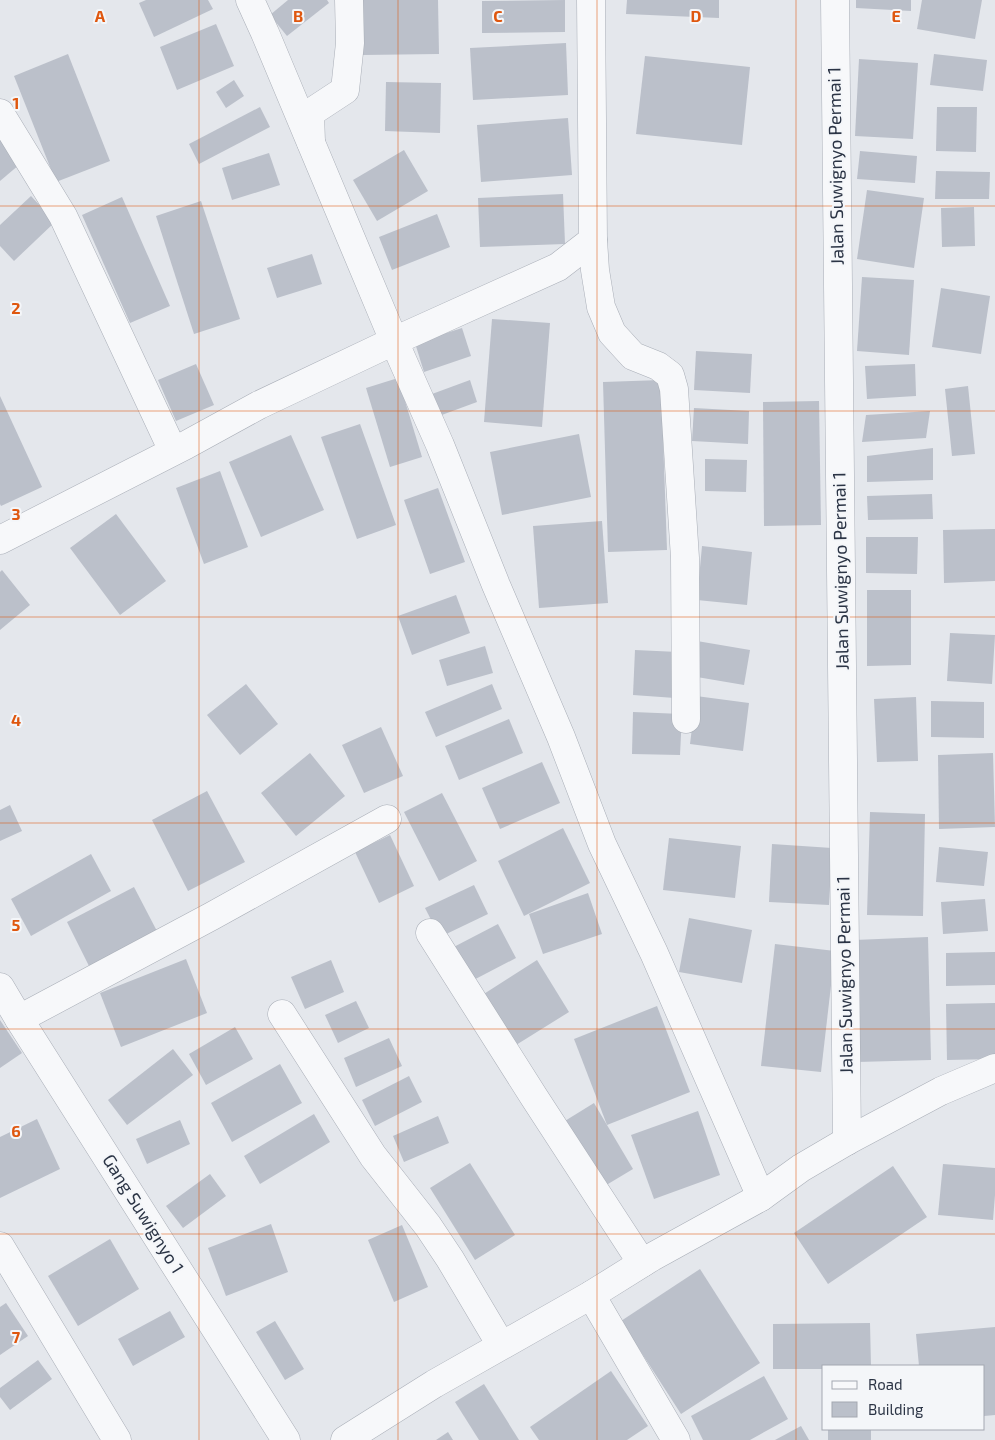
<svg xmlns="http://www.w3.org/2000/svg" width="995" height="1440" font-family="'Exo 2',sans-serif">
<rect width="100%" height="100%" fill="#e4e7ec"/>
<g fill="#bbc0ca">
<polygon points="146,0 208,0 213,9 154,37 139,3"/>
<polygon points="288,0 327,0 329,3 287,36 270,15"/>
<polygon points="361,0 438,0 439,54 363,55"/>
<polygon points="565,0 565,32 482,33 482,1"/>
<polygon points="627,0 719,0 719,18 626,14"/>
<polygon points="856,0 911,0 911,11 856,8"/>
<polygon points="922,0 982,0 975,39 917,29"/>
<polygon points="216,24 234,66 177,90 160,47"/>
<polygon points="566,43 568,95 473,100 470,48"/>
<polygon points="68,54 110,161 56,182 14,76"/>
<polygon points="934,54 987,60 983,91 930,85"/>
<polygon points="645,56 750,67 742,145 636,134"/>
<polygon points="859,59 918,63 913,139 855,136"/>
<polygon points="234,80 244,96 226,108 216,92"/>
<polygon points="386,82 441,83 440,133 385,131"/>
<polygon points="260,107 270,127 199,164 189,144"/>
<polygon points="937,107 977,107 976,152 936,151"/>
<polygon points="568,118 572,175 481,182 477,125"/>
<polygon points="6,134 26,159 0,181 0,139"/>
<polygon points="404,150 428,191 377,221 353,180"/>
<polygon points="860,151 917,156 915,183 857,179"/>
<polygon points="269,153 280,185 232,200 222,168"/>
<polygon points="936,171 990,172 989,199 935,199"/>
<polygon points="867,190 924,198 914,268 857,259"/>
<polygon points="563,194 565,244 480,247 478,198"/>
<polygon points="31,196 55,222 14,261 0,246 0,225"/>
<polygon points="122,197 170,306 130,323 82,215"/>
<polygon points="201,201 240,319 194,334 156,216"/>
<polygon points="974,207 975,246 942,247 941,208"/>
<polygon points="437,214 450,247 392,270 379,237"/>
<polygon points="312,254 322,284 277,298 267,268"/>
<polygon points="862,277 914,280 909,355 857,351"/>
<polygon points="941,288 990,296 981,354 932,347"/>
<polygon points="492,319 550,323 542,427 484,422"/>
<polygon points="462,328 471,356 424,372 415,343"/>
<polygon points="696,351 752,354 750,393 694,390"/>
<polygon points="196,364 214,405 176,421 158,380"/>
<polygon points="915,364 916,396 867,399 865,366"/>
<polygon points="398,378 422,457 390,467 366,388"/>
<polygon points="470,380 477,402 439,416 432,394"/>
<polygon points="661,380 667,550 608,552 603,382"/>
<polygon points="968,386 975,454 952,456 945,389"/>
<polygon points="0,396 42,487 1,506 0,504"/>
<polygon points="819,401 821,525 764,526 763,402"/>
<polygon points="694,408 749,411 748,444 692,441"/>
<polygon points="930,411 926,438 862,442 866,415"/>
<polygon points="360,424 396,525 357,539 321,437"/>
<polygon points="579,434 591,497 502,515 490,452"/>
<polygon points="291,435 324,510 261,537 229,462"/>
<polygon points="933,448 933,480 867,482 867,456"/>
<polygon points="705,459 747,460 746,492 705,491"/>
<polygon points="220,471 248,547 204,564 176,488"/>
<polygon points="438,488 465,562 430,574 404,500"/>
<polygon points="932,494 933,519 868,520 867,496"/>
<polygon points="116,514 166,581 120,615 70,548"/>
<polygon points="602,521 608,603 539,608 533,526"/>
<polygon points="995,529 995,581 944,583 943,530"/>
<polygon points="866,537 918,537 917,574 866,573"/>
<polygon points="702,546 752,552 747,605 697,600"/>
<polygon points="2,570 30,605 0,630 0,572"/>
<polygon points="867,590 911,590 911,665 867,666"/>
<polygon points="456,595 470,633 412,655 398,616"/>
<polygon points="950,633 995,635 992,684 947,681"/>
<polygon points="697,641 750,650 744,685 691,676"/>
<polygon points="485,646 493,673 447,686 439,660"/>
<polygon points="635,650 678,652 675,698 633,695"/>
<polygon points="246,684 278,724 240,755 207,715"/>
<polygon points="492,684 502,709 436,737 425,712"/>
<polygon points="696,696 749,703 743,751 690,744"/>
<polygon points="916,697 918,761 877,762 874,699"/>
<polygon points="931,701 984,702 984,738 931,737"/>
<polygon points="633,712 682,714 680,755 632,754"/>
<polygon points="509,719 523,753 459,780 445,746"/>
<polygon points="381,727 403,776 364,793 342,745"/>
<polygon points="310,753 345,796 296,836 261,793"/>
<polygon points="993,753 995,827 939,829 938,755"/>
<polygon points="542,762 560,803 500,829 482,788"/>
<polygon points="207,791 245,862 188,891 152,820"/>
<polygon points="442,793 477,861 439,881 404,812"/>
<polygon points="10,805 22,831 0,841 0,810"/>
<polygon points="870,812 925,814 923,916 867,915"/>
<polygon points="563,828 590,883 524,916 498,861"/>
<polygon points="390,835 414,886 379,903 355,852"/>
<polygon points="669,838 741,846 735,898 663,890"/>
<polygon points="772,844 832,848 829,905 769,902"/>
<polygon points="939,847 988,852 984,886 936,882"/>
<polygon points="91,854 111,891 31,936 11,899"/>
<polygon points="474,885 488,914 440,937 425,908"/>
<polygon points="134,887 159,935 91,970 67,922"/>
<polygon points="588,893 602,934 543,954 529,914"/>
<polygon points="985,899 988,931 943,934 941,902"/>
<polygon points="689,918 752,930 742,983 679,972"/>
<polygon points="498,924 516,958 464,985 446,951"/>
<polygon points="928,937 931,1060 857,1062 854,940"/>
<polygon points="775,944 835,951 821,1072 761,1066"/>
<polygon points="995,952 995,985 946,986 946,953"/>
<polygon points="186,959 207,1013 121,1047 100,993"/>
<polygon points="331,960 344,992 305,1009 291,977"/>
<polygon points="537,960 569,1012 508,1050 476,999"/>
<polygon points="356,1001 369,1028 338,1043 325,1015"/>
<polygon points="995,1003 995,1059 947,1060 946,1004"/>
<polygon points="657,1006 690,1092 607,1125 574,1039"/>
<polygon points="0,1020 22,1053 0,1068"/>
<polygon points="235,1027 253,1059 206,1085 189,1054"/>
<polygon points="389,1038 402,1066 356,1087 344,1058"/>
<polygon points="173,1049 193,1075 127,1125 108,1100"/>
<polygon points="280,1064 302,1103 232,1142 211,1103"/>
<polygon points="409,1076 422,1102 375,1126 362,1100"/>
<polygon points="594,1103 633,1169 598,1190 560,1124"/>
<polygon points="698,1111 720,1175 654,1199 631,1135"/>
<polygon points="314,1114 330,1142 260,1184 244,1156"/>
<polygon points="438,1116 449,1143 404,1162 393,1136"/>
<polygon points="37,1119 60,1169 0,1198 0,1137"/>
<polygon points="180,1120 190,1144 147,1164 136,1139"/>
<polygon points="470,1163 515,1235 475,1260 430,1188"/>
<polygon points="943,1164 995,1168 995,1195 993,1220 938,1215"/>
<polygon points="893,1166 927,1217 828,1284 794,1233"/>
<polygon points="210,1174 226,1196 183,1228 166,1206"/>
<polygon points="271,1224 288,1272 226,1296 208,1248"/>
<polygon points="402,1225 428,1287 394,1302 368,1240"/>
<polygon points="110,1239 139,1289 78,1326 48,1276"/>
<polygon points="700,1269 760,1363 681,1414 621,1321"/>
<polygon points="6,1303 28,1336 0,1355 0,1307"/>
<polygon points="170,1311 185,1337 133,1366 118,1339"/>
<polygon points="275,1321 304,1369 285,1380 256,1332"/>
<polygon points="870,1323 871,1366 824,1366 824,1369 773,1369 773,1324"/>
<polygon points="995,1327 995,1415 984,1416 984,1366 919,1366 916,1334"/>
<polygon points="38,1360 52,1379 10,1410 0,1397 0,1388"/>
<polygon points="611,1371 648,1426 627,1440 539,1440 530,1427"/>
<polygon points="764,1376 788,1419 750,1440 703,1440 691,1416"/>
<polygon points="484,1384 519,1440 479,1440 455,1402"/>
<polygon points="801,1426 809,1440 775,1440"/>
<rect x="828" y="1429" width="43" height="11"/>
<polygon points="448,1432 453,1440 436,1440"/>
</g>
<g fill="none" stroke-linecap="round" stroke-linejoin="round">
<g stroke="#a9aeb7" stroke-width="29">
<g id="street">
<polyline points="250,0 265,33 394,341 440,445 496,585 561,737 602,844 654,953 761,1197"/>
<polyline points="835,0 847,1141"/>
<polyline points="0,113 63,216 173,451"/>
<polyline points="311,142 310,113 345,90 350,43 349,0"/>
<polyline points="593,240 595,270 601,307 612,333 633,356 658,366 670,375 674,389 685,558 686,719"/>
<polyline points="0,540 186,445 259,405 394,341 558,267 593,240 591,0"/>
<polyline points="430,933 534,1097 642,1263"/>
<polyline points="0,987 19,1019 286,1440"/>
<polyline points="282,1014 373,1156 428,1226 450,1259 501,1345"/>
<polyline points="19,1019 212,916 387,819"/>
<polyline points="0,1246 117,1440"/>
<polyline points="591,1295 676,1440"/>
<polyline points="345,1440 434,1384 591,1295 652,1257 761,1197 801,1168 847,1141 941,1091 995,1068"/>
</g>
</g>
<use href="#street" stroke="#f7f8fa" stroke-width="28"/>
</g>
<path fill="none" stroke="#df570f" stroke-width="1" stroke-opacity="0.55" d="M199,0V1440M398,0V1440M597,0V1440M796,0V1440M0,206H995M0,411H995M0,617H995M0,823H995M0,1029H995M0,1234H995"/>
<g text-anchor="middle" stroke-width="4" stroke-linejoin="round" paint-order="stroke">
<g font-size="18" fill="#2b3445" stroke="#f4f6f9">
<text transform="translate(836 166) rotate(-91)" y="6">Jalan Suwignyo Permai 1</text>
<text transform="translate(841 571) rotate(-91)" y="6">Jalan Suwignyo Permai 1</text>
<text transform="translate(845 975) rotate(-91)" y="6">Jalan Suwignyo Permai 1</text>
<text transform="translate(143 1214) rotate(58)" y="6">Gang Suwignyo 1</text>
</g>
</g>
<g font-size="16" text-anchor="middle" font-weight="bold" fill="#df570f" stroke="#f4f6f9" stroke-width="4" stroke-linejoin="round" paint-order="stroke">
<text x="100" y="22">A</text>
<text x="298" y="22">B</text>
<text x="498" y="22">C</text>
<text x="696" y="22">D</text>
<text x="896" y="22">E</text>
<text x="16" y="109">1</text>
<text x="16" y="314">2</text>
<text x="16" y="520">3</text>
<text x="16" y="726">4</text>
<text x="16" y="931">5</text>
<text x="16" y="1137">6</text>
<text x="16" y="1343">7</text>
</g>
<rect x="822" y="1365" width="162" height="65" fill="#f4f6f9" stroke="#a4a8b1"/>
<rect x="832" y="1381" width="25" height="8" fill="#f7f8fa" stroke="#a4a8b1"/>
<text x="868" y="1390" font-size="15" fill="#2b3445">Road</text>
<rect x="832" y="1402" width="25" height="15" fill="#bbc0ca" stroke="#a4a8b1"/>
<text x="868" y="1415" font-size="15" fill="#2b3445">Building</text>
</svg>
